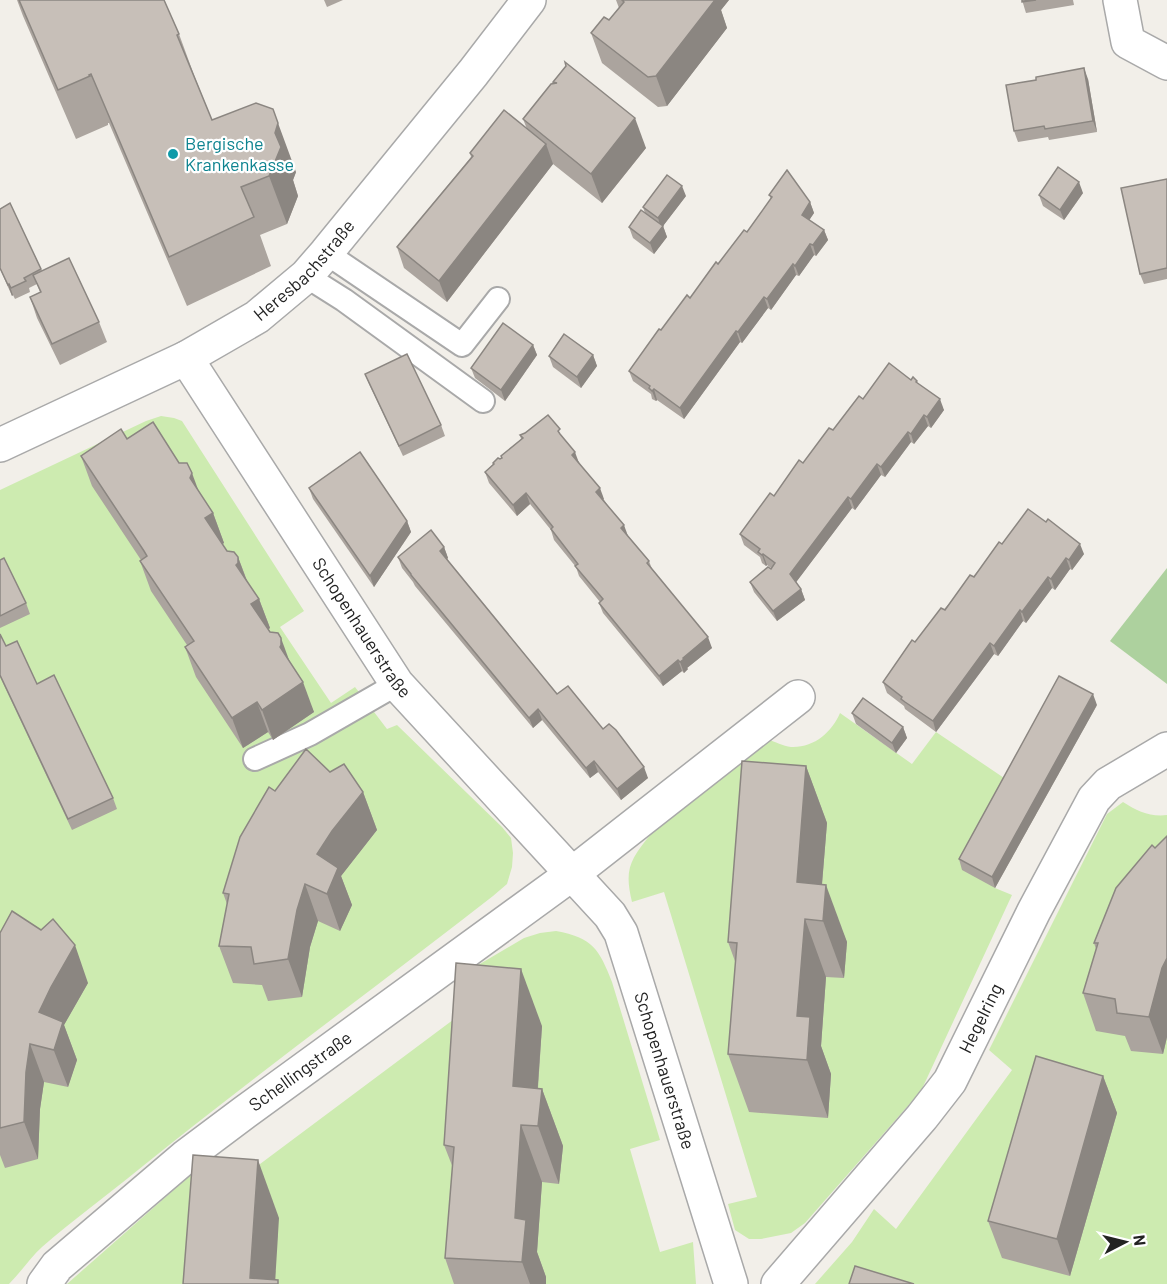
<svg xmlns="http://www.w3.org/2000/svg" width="1167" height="1284" font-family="Barlow,sans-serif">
<rect width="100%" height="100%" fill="#f2efe9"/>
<g fill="#cdebb0">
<path d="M161,416L174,418L182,421L304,611L280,627L331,703L355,687L387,729L397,725L502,827L511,838L513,853L512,867L507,884L493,896C375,988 254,1076 138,1170C106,1196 73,1220 42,1247C30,1258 21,1272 9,1284H0V490L146,421Z"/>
<path d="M840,713L912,764L936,732L1010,782L995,888L1012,895L921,1091L805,1223L791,1233L761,1239H749L735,1230L728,1204L757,1197L664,892L632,902C624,869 630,860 651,834L768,739C775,742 783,746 791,747C814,748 832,732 840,713Z"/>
<path d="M1123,802C1137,811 1150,817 1167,815V1284H815L852,1242L874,1209L896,1229L1012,1070L989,1050L1107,814Z"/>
<path d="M556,931C593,938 599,949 612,982L660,1140L630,1149L660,1252L693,1242L696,1284H67L211,1157L232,1185L485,996L468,971L524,938L540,933Z"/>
</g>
<polygon fill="#add19e" points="1167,568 1167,684 1110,641"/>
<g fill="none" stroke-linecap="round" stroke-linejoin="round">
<g stroke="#a9a9a9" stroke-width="26">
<g id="lane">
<polyline points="326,253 462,345 498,299"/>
<polyline points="306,276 344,300 483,401"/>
<polyline points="255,759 310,734 397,684"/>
</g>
</g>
<g stroke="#a9a9a9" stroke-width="36">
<g id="street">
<polyline points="1120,0 1128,42 1167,63"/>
<path id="s1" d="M186,358L397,684L610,915L621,933L731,1284"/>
<path id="s2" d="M0,445L186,358L257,317L306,276L326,253L473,73L529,0"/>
<path id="s3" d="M44,1284L57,1266L185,1157L245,1112L572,874L798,697"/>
<path id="s4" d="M778,1284L922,1117L950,1081L1034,911L1094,799L1108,784L1167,749"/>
</g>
</g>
<use href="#lane" stroke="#fff" stroke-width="22"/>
<use href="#street" stroke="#fff" stroke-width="33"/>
</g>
<g fill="#aba49e">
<polygon points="17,0 164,0 179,34 194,75 212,120 296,172 293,180 298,196 287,224 260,235 271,266 187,306 109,123 108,123 108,125 76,139 23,16"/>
<polygon points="324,0 343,0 327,7"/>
<polygon points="616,0 729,0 721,10 727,28 667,106 658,107 602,63 591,33 609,20 619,8"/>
<polygon points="1022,0 1073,0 1074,5 1026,13"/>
<polygon points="566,66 646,148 602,203 553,164 447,302 404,268 397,247 471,157 470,153 527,129 523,119 554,83 553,82"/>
<polygon points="1088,79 1097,132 1049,140 1048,137 1018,142 1014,131"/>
<polygon points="1167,179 1167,279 1144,284 1140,274"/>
<polygon points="1083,193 1064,220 1043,206 1039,195"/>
<polygon points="769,195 810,202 814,213 809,220 824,230 828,240 816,256 814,255 799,276 796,275 771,310 768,308 742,343 740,342 684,419 657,400 656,401 652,399 651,394 633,381 629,371 661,330 690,298 718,264 747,232 771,199"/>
<polygon points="686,196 663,226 667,237 654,254 633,238 629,227 645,213 643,207"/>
<polygon points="10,203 42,271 99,322 107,342 60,365 37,318 30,297 40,292 37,284 29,288 30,292 15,299 13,295 12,296 0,269 0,209"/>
<polygon points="533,345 537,355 505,401 475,378 471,368"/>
<polygon points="593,355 597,366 581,388 553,367 549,356"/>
<polygon points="365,374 441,425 445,436 403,456 369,384"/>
<polygon points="911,380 918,383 944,410 931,428 928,426 914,444 911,442 885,477 881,475 855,510 852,508 796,582 801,589 805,600 777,621 754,592 750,582 771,568 767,565 766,566 762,563 760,557 744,545 740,534 803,463 863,399"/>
<polygon points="520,435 563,438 628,536 649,561 652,569 712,648 687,668 688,669 684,673 682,671 663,686 603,613 599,603 600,602 579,576 576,567 554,540 551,530 530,504 517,516 489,483 485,472 493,464 493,463 502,458 521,439"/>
<polygon points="81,456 198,491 213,513 224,543 222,544 227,551 238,557 248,583 259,599 270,628 268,630 290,663 314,712 273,740 268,732 243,748 196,677 185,647 187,645 151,591 140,561 141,560 92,486"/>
<polygon points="309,488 407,521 411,532 374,587 313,499"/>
<polygon points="1002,544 1084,554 1072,570 1070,569 1055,590 1052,588 1026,623 1023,621 998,656 994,654 936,732 909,712 905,709 904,706 887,693 883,682 915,642"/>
<polygon points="444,547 448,558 447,559 557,694 603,729 648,778 621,800 598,772 590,778 542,720 533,728 415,586 413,582 402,568 398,557"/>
<polygon points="0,560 26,603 30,614 0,628"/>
<polygon points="0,634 6,646 37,684 113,798 117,809 72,830 0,677"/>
<polygon points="1097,705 995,888 962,870 959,859"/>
<polygon points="852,713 903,727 907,738 896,753 856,724"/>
<polygon points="806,766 827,823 822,884 847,942 844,978 826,977 821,1046 831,1074 828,1118 749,1112 728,1054 736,964 728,942"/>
<polygon points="330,772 363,792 377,830 341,876 352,905 340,931 318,921 310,947 302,997 268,1001 262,985 233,983 219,946 227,904 223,893 275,791"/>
<polygon points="1167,836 1167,1037 1163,1054 1131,1051 1125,1036 1096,1031 1083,993 1096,949 1094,943 1155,848"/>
<polygon points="0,933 88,983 64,1025 77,1060 68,1087 44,1082 40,1109 38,1159 5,1168 0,1155"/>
<polygon points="542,1026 538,1088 542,1089 563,1146 559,1184 542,1182 537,1252 546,1277 546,1284 454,1284 445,1258 453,1168 444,1145"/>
<polygon points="1103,1076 1117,1113 1070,1276 1002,1258 988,1221"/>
</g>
<g fill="#8b8681">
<polygon points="707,0 729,0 721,10 727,28 667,106 656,76"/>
<polygon points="1084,68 1088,79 1097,132 1093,121"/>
<polygon points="635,118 646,148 602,203 591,174"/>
<polygon points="278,123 296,172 293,180 298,196 287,224 269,176 275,133"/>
<polygon points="546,144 553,164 447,302 439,281"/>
<polygon points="1079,182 1083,193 1064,220 1060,210"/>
<polygon points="682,186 686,196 663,226 667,237 654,254 650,243 661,228 658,218"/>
<polygon points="810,202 814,213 806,225 802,215"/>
<polygon points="824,230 828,240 816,256 813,245"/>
<polygon points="810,244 814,255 799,276 795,266"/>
<polygon points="793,264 796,275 771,310 767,299"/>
<polygon points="9,284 13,295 12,296 8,285"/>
<polygon points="764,297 768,308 742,343 738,332"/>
<polygon points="736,331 740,342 684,419 680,408"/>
<polygon points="533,345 537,355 505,401 501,390"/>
<polygon points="593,355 597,366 581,388 577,377"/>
<polygon points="654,389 657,400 656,401 652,391"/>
<polygon points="940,399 944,410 931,428 927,417"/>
<polygon points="924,415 928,426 914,444 911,434"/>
<polygon points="908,432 911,442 885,477 881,467"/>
<polygon points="575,452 579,463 572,455"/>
<polygon points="877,464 881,475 855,510 851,499"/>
<polygon points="192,473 203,503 190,478"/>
<polygon points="600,488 604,499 600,502 596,492"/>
<polygon points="526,493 530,504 517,516 513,505"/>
<polygon points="848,497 852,508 794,585 790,574"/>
<polygon points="213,513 224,543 216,548 205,518"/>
<polygon points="407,521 411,532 374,587 370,576"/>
<polygon points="624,525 628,536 621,528"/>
<polygon points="1080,544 1084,554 1072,570 1069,560"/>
<polygon points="444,547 448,558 444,562 440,551"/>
<polygon points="763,554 767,565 766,566 762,555"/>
<polygon points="238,557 249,587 236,565"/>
<polygon points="1066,558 1070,569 1055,590 1051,579"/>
<polygon points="1048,577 1052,588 1026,623 1022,612"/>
<polygon points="801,589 805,600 777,621 773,611"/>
<polygon points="259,599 270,628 261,634 251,604"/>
<polygon points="1020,610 1023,621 998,656 994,646"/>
<polygon points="708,637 712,648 687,668 688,669 684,673 680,662 683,658"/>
<polygon points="281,638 292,668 280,647"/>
<polygon points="990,643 994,654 936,732 933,721"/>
<polygon points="678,660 682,671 663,686 659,676"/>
<polygon points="303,682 314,712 273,740 262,710"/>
<polygon points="1093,694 1097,705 995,888 992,877"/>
<polygon points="257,702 268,732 243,748 232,718"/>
<polygon points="538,709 542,720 533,728 529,718"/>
<polygon points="903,727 907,738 896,753 892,743"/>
<polygon points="594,761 598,772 590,778 586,768"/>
<polygon points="806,766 827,823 819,920 797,882"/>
<polygon points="644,767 648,778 621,800 617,789"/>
<polygon points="363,792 377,830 341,876 352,905 340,931 327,894 317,854 332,831"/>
<polygon points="305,884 318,921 310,947 302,997 288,959 297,910"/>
<polygon points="826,885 847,942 844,978 823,921"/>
<polygon points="805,919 826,977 821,1046 831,1074 828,1118 807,1060 797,1016"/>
<polygon points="75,945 88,983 64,1025 77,1060 68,1087 39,1012 51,987"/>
<polygon points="1167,958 1167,1037 1163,1054 1149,1017 1162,968"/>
<polygon points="521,969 542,1026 535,1126 513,1086"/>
<polygon points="30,1044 44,1082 40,1109 38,1159 24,1122 26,1072"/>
<polygon points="1103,1076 1117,1113 1070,1276 1057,1239"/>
<polygon points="542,1089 563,1146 559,1184 538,1126"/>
<polygon points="521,1125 542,1182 537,1252 546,1277 546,1284 530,1284 522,1262 515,1218"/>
<polygon points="258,1160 279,1218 275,1284 250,1278"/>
</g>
<g fill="#c7bfb8" stroke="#8b8681" stroke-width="1.5">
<polygon points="19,0 164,0 179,34 177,35 212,120 256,103 273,109 278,123 275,133 281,147 269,176 241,187 254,217 169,257 91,74 89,75 90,76 58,90"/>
<polygon points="622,0 715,0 656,76 648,77 591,33 604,17 609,20 624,2"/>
<polygon points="1022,0 1036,0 1022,2"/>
<polygon points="565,62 635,118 591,174 523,119 551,84 557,83 553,82 566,66"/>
<polygon points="1084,68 1093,121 1045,129 1044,126 1014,131 1006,85 1036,80 1036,77"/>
<polygon points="504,110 546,144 439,281 397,247 473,156 470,153"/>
<polygon points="1058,167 1079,182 1060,210 1039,195"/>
<polygon points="787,170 810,202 802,215 824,230 813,245 810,244 795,266 793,264 767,299 764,297 738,332 736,331 680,408 654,389 652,391 649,388 650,386 629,371 659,329 661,330 687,295 690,298 716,262 718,264 744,230 747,232 772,197 769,195"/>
<polygon points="667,175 682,186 658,218 643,207"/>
<polygon points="1167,179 1167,268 1140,274 1121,188"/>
<polygon points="10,203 41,269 24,278 26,281 11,288 9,284 8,285 0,268 0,209"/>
<polygon points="641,210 663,226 650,243 629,227"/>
<polygon points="69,258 99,322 52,344 30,297 41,292 33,275"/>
<polygon points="503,323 533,345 501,390 471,368"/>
<polygon points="564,334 593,355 577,377 549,356"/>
<polygon points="407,354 441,425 399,446 365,374"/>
<polygon points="889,363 911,380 913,377 917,381 916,382 940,399 927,417 924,415 911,434 908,432 881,467 877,464 851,499 848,497 790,574 801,589 773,611 750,582 768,567 771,569 775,563 763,554 762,555 758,552 760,549 740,534 770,493 774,496 799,460 803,463 829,428 833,430 859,396 863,399"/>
<polygon points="548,415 560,429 558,431 560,434 575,452 572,455 600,488 596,492 624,525 621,528 649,561 647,563 708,637 683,658 684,659 680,662 678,660 659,676 599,603 603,599 575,566 578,564 551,529 553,527 526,493 513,505 485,472 494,464 493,463 498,458 500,459 502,458 501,456 523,438 520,435 525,433"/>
<polygon points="153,422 179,463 187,463 192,473 190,478 213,513 205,518 227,551 234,552 238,557 238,563 236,565 259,599 251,604 270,632 278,633 281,638 281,645 280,647 303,682 262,710 257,702 232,718 185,647 194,641 140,561 147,556 144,551 81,456 121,429 127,439"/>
<polygon points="360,452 407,521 370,576 309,488"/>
<polygon points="1028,509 1046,522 1048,519 1080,544 1069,560 1066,558 1051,579 1048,577 1022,612 1020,610 994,646 990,643 933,721 905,702 901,699 902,697 883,682 912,640 915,642 941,608 945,610 970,575 974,577 999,542 1002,544"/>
<polygon points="431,530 444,547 440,551 557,694 568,686 603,729 609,724 616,730 644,767 617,789 594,761 586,768 538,709 529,718 411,575 411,574 398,557"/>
<polygon points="4,558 26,603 0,616 0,560"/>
<polygon points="0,634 6,646 17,641 37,684 54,675 113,798 68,819 0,675"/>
<polygon points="1059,676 1093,694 992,877 959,859"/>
<polygon points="863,698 903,727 892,743 852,713"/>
<polygon points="306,749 330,772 344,764 363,792 332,831 317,854 338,868 327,894 305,884 297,910 288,959 254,964 251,947 219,946 229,894 223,893 240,837 269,787 275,791"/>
<polygon points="742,761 806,766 797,882 826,885 823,921 805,919 797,1016 810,1017 807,1060 728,1054 737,943 728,942"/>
<polygon points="1167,836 1167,958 1162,968 1149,1017 1117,1013 1115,999 1083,993 1098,943 1094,943 1116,888 1152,845 1155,848"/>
<polygon points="12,911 41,930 53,919 75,945 51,987 39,1012 63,1022 54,1050 30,1044 26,1072 24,1122 0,1128 0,933"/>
<polygon points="456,963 521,969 513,1086 542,1089 538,1126 521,1125 515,1218 526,1220 522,1262 445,1258 454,1147 444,1145"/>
<polygon points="1036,1056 1103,1076 1057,1239 988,1221"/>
<polygon points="193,1155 258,1160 250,1278 278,1280 278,1284 183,1284"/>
<polygon points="855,1266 914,1284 849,1284"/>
</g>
<circle fill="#0f9aa8" stroke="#fff" stroke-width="2" cx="173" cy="154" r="6"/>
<g text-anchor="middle" stroke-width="4.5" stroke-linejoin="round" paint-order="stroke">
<g font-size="18" fill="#0d838f" stroke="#fff" text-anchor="start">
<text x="185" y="150">Bergische<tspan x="185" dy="21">Krankenkasse</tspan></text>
</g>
<g font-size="18" fill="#222" stroke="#fff">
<text dy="6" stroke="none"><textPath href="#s2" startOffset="354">Heresbachstraße</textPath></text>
<text dy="6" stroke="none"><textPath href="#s1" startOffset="322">Schopenhauerstraße</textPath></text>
<text dy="6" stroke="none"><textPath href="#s4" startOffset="336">Hegelring</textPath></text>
<text dy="6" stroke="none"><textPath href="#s3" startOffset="334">Schellingstraße</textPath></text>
<text dy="6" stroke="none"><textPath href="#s1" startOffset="868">Schopenhauerstraße</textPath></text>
</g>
</g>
<g transform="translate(1125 1242) rotate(83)" stroke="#ffffff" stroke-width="4.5" paint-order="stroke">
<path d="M0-4.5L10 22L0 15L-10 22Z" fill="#222222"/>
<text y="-9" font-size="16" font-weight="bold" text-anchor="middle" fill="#222222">N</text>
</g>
</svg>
